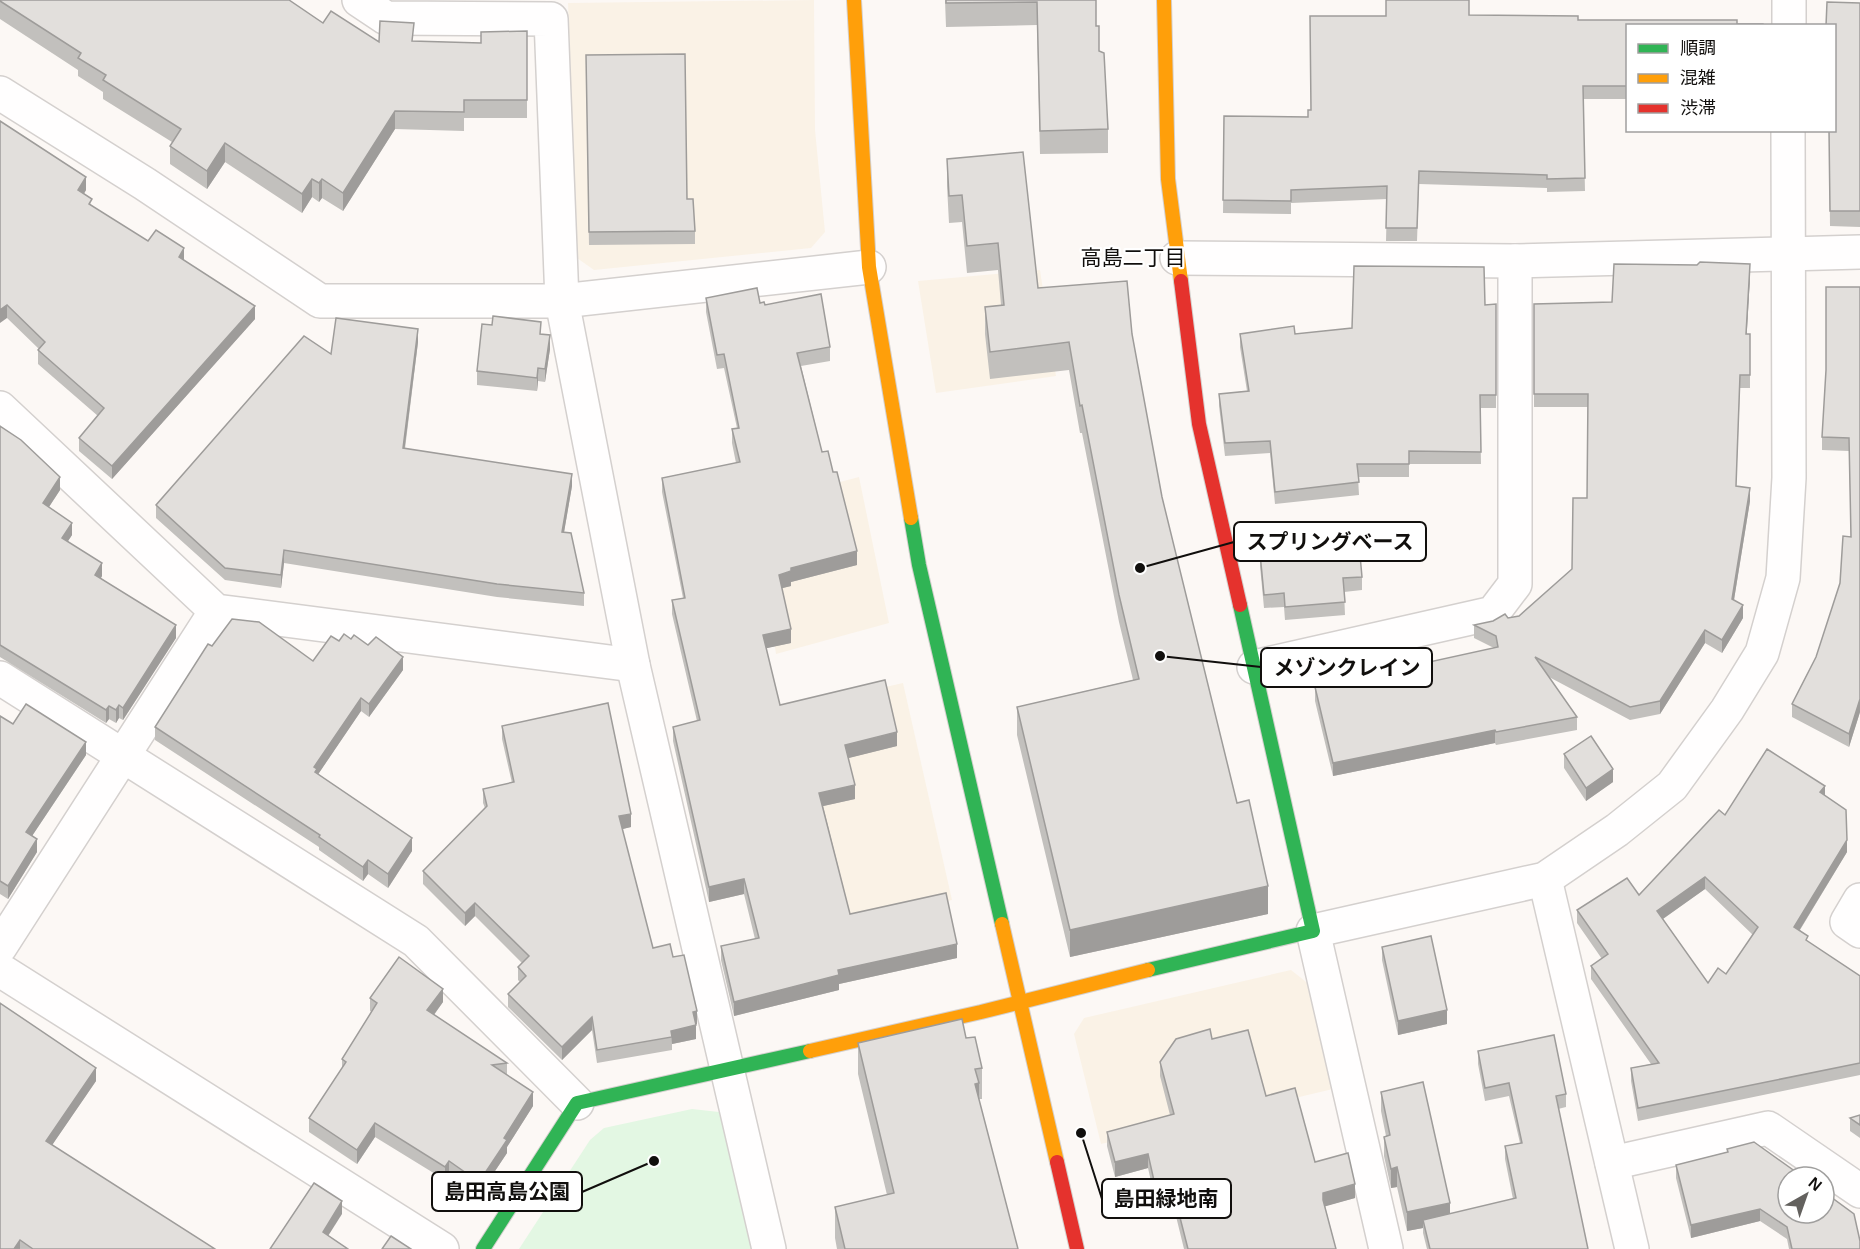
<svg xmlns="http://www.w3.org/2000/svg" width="1860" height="1249" font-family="Arial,'Noto Sans JP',sans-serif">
<rect width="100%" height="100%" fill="#fcf8f5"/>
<g fill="#faf2e6">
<polygon points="814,0 815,130 825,232 811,248 594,270 577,258 568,3"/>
<polygon points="1040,270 1056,376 936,393 918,281"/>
<polygon points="859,477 889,623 776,654 753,505"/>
<polygon points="903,683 952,900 831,926 781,711"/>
<polygon points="1291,970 1310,985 1337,1088 1101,1144 1074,1034 1084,1018"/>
</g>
<polygon fill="#e3f7e3" points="692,1109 719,1112 755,1249 519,1249 590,1140 604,1128"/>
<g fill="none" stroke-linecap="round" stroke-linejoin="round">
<g stroke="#d4d0ce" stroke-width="36">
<g id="street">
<polyline points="359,0 386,18 551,19 562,301 633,665 769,1249"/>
<polyline points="1789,26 1789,0"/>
<polyline points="0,93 145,184 320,301 562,301 869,267"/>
<polyline points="1177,258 1515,261 1860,252"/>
<polyline points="0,408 216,611 633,665"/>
<polyline points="1254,667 1493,613 1515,584 1515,261"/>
<polyline points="0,678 416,941 577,1103"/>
<polyline points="1545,879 1632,1249"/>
<polyline points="1860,900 1847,922 1860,931"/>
<polyline points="0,947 216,611"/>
<polyline points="0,970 442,1249"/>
<polyline points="1612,1163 1768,1128 1860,1191"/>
<polyline points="1386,1249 1313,931 1545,879 1617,830 1672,786 1727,710 1762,653 1783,578 1789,478 1788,130"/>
</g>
</g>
<g stroke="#d4d0ce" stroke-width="16">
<g id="fast">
<polyline points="911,518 919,565 1002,924"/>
<polyline points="1148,970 1313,931 1240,605"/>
<polyline points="483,1249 577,1103 810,1051"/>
</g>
</g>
<g stroke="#d4d0ce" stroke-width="16">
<g id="slow">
<polyline points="854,0 869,267 911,518"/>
<polyline points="1164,0 1168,179 1181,281"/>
<polyline points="1002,924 1057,1162"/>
<polyline points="810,1051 981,1012 1148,970"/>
</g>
</g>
<g stroke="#d4d0ce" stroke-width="16">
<g id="jam">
<polyline points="1181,281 1199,424 1240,605"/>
<polyline points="1057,1162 1077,1249"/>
</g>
</g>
<use href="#street" stroke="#fffefe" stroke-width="33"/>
<use href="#fast" stroke="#30b455" stroke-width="14"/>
<use href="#slow" stroke="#ff9f0a" stroke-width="14"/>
<use href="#jam" stroke="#e5322d" stroke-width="14"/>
</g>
<g fill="#c2c0bd" fill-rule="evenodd">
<polygon points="0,0 323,23 379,42 414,41 481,43 527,31 527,118 464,118 464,131 395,129 343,211 322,198 319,202 312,197 302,213 225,162 207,189 170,164 170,146 172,142 103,99 103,92 78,76 78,70 0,19"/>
<polygon points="945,0 1096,0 1096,26 1108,129 1108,153 1040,154 1037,25 946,27"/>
<polygon points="1860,3 1860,227 1830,226 1829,130"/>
<polygon points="1469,15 1578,20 1628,26 1628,99 1583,99 1585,191 1547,192 1547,188 1419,184 1417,241 1386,241 1387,199 1291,203 1291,214 1223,213 1224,116 1308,117 1311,110"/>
<polygon points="586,55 687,199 695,231 695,244 589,245"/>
<polygon points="0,121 86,190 84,194 92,206 148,241 184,261 255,319 112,479 79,451 79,438 98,416 38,364 38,350 39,349 7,318"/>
<polygon points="947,159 1038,288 1132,334 1162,497 1237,803 1268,914 1070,957 1017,735 1017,707 1133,680 1119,622 1082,433 1080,433 1069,370 990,379 985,334 985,307 1001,305 998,270 967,273 962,222 949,223 947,186"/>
<polygon points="1750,277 1746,334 1750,334 1750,388 1740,388 1736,486 1750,501 1734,600 1743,618 1722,653 1705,643 1660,714 1630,720 1549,677 1577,717 1577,730 1496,745 1495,743 1333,776 1315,701 1315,687 1494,648 1474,638 1474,625 1519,616 1572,569 1587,498 1588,407 1534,407 1534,304 1612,302"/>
<polygon points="1860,287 1860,712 1849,747 1792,717 1792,704 1816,657 1840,583 1851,537 1849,451 1822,450 1822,437"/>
<polygon points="706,298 760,303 765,305 830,347 830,361 801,366 822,452 857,565 791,582 791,586 782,588 791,643 766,648 780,705 897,746 848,758 855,799 823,806 850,914 957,958 839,984 839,990 734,1016 721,960 721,946 755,939 744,894 709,902 673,741 673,727 697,721 672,614 672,600 683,598 662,492 662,478 736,463 732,443 732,429 737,428 724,368 717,369 706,312"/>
<polygon points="1496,304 1496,408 1480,408 1481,464 1409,464 1409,477 1358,477 1359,495 1275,504 1270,453 1225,456 1219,406 1219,394 1247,391 1240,347 1240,334 1295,334 1352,328 1485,305"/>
<polygon points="541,334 550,349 545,382 538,381 537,391 477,385 477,371"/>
<polygon points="418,342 405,449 572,486 564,532 584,593 584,606 497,597 284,563 281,588 225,580 156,518 156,505 331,354"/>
<polygon points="0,426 60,490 49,507 72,535 68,541 102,576 101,578 176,638 123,720 119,718 116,723 109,719 106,723 0,657"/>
<polygon points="1260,553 1362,577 1362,590 1344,592 1345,615 1285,620 1284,607 1264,608 1260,566"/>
<polygon points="339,641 368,645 403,670 369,717 361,711 318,774 412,851 388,888 368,874 363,881 319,850 319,847 155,740 155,727 212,646 313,661"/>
<polygon points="0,716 13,724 86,755 32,836 37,852 8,899 0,894"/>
<polygon points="502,726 631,827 622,829 653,948 673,957 697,1024 696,1024 696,1039 672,1044 672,1050 597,1063 592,1030 562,1060 508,1007 508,994 520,982 518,980 518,967 522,963 475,916 465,926 423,884 423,871 485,808 483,803 483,789 512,783 502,739"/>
<polygon points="1564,754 1613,782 1586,801 1564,768"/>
<path d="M1825,795L1847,852L1800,930L1808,942L1860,976V1075L1638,1121L1631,1081V1068L1651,1064L1591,979V966L1602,959L1577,923V910L1639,895L1725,815ZM1705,889L1753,935L1726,974L1708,983L1663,919Z"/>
<polygon points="1382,947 1447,1024 1398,1035 1382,960"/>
<polygon points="370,998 443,1002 434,1015 507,1063 507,1075 533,1106 507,1147 507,1153 479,1195 449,1174 445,1180 375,1137 357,1164 309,1132 309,1118 342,1069 342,1059 372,1012 370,1011"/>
<polygon points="0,1003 96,1081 52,1145 215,1249 0,1249"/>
<polygon points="966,1038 982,1068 982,1099 979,1099 1018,1249 837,1249 835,1238 835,1207 887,1195 858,1074 858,1043"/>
<polygon points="1212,1039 1266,1096 1315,1162 1355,1198 1325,1206 1336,1249 1184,1249 1173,1204 1157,1208 1148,1168 1115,1177 1107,1146 1107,1132 1170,1115 1160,1076 1160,1062"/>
<polygon points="1478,1051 1566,1094 1566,1107 1558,1109 1588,1249 1427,1249 1423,1233 1423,1228 1407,1231 1397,1187 1391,1188 1384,1156 1384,1137 1386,1136 1381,1111 1381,1092 1450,1214 1513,1199 1505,1159 1505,1146 1520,1143 1509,1096 1485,1101 1478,1064"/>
<polygon points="1860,1115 1860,1138 1850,1131 1850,1118"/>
<polygon points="1727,1149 1860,1249 1789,1249 1787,1239 1760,1221 1691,1238 1676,1178 1676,1165 1727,1152"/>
</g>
<g fill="#9e9c9a">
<polygon points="395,111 395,129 343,211 343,193"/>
<polygon points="225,143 225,162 207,189 207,171"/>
<polygon points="86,177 86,190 78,203 78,190"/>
<polygon points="312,179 312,197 302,213 302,194"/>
<polygon points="322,179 322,198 319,202 319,183"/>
<polygon points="184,248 184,262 179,257"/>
<polygon points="1750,264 1750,277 1746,347 1746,334"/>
<polygon points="7,305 7,318 0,323 0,310"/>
<polygon points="255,306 255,319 112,479 112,466"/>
<polygon points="418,329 418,342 403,461 403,448"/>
<polygon points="550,335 550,349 545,382 545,369"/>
<polygon points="538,368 538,381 537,391 537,378"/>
<polygon points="572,474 572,486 562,544 562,532"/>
<polygon points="60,477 60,490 43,516 43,503"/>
<polygon points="1750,488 1750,501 1732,612 1732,599"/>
<polygon points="72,523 72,535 62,550 62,538"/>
<polygon points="284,550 284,563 281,588 281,575"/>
<polygon points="857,551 857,565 791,582 791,568"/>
<polygon points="102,563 102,576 95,587 95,575"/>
<polygon points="791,571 791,586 779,589 779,575"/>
<polygon points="1743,605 1743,618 1722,653 1722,640"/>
<polygon points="176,625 176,638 123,720 123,708"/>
<polygon points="791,629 791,643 763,649 763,635"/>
<polygon points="1705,630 1705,643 1660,714 1660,701"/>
<polygon points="403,657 403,670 369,717 369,704"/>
<polygon points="361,698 361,711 317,776 314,767"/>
<polygon points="1860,699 1860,712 1849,747 1849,734"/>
<polygon points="119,705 119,718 116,723 116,710"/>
<polygon points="109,706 109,719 106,723 106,710"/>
<polygon points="1495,730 1495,743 1333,776 1333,763"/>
<polygon points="897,732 897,746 845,759 845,745"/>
<polygon points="86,742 86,755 26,845 26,832"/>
<polygon points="1613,769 1613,782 1586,801 1586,788"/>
<polygon points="855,785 855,799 819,807 819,793"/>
<polygon points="1825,786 1825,798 1820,792"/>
<polygon points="631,814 631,827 619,830 619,816"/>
<polygon points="412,838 412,851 388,888 388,874"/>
<polygon points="37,839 37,852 8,899 8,886"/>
<polygon points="1847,840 1847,852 1794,939 1794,927"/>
<polygon points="368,860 368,874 363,881 363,867"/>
<polygon points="1705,877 1705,889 1657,923 1657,911"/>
<polygon points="744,879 744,894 709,902 709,887"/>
<polygon points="1268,886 1268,914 1070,957 1070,930"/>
<polygon points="475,903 475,916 465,926 465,913"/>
<polygon points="957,944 957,958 839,984 839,990 734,1016 734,1002 838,970"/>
<polygon points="443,989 443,1002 427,1024 427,1010"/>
<polygon points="1447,1010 1447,1024 1398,1035 1398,1021"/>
<polygon points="697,1011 697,1024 693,1025 693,1012"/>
<polygon points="592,1017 592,1030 562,1060 562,1047"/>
<polygon points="696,1025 696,1039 672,1044 671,1031"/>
<polygon points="96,1068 96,1081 46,1154 46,1141"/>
<polygon points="979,1083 979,1114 975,1084"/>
<polygon points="533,1092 533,1106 507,1147 507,1153 479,1195 479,1182 504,1138"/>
<polygon points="375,1123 375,1137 357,1164 357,1150"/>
<polygon points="1148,1154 1148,1168 1115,1177 1115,1162"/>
<polygon points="449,1161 449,1174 445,1180 445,1167"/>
<polygon points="1397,1167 1397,1187 1391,1188 1391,1169"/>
<polygon points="1355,1184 1355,1198 1323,1207 1323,1193"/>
<polygon points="1173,1190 1173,1204 1157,1208 1157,1194"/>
<polygon points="342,1201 342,1214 323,1244 323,1232"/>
<polygon points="1450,1203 1450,1222 1423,1220 1423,1228 1407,1231 1407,1212"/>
<polygon points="1760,1209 1760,1221 1691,1238 1691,1225"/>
<polygon points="20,1240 20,1249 14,1249"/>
</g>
<g fill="#e2dfdc" stroke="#9e9c9a" stroke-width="1.5" fill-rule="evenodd">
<polygon points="0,0 289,0 323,23 331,11 379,42 380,21 414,23 412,41 481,43 481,32 527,31 527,100 464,100 464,112 395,111 343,193 322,179 319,183 312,179 302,194 225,143 207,171 170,146 181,129 103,80 106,75 78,58 81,53 0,1"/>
<polygon points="946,0 1096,0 1096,26 1099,26 1099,51 1104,53 1108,129 1040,131 1037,2 946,3"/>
<polygon points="1386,0 1469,0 1469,15 1578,16 1578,20 1737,20 1737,24 1763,24 1764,26 1628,26 1628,86 1583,86 1585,178 1547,179 1547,175 1419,171 1417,228 1386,228 1387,186 1291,190 1291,201 1223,200 1224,116 1308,117 1308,110 1311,110 1310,16 1386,16"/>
<polygon points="1827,2 1860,3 1860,211 1830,211 1829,130 1834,130 1834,26 1826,26"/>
<polygon points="685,54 687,199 693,199 695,231 589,232 586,55"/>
<polygon points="0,121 86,177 78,190 92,199 89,204 148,241 156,230 184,248 179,257 255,306 112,466 79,438 104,408 38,350 45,342 7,305 0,310"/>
<polygon points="1023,152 1038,288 1127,281 1132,334 1162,497 1237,803 1249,800 1268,886 1070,930 1017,707 1139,679 1119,595 1082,405 1080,406 1069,342 990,352 985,307 1004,305 998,243 967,246 962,195 949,196 947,159"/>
<polygon points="1700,262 1750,264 1746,334 1750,334 1750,375 1740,375 1736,486 1750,488 1732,599 1743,605 1722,640 1705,630 1660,701 1630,707 1535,657 1577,717 1496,732 1495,730 1333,763 1315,687 1498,647 1496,636 1474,625 1493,621 1505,614 1508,618 1519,616 1572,569 1573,498 1587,498 1588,394 1534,394 1534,304 1612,302 1614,264 1697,265"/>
<polygon points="1354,266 1484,267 1485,305 1496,304 1496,395 1480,395 1481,452 1409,451 1409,464 1357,464 1359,482 1275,492 1270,441 1225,443 1219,394 1249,391 1240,334 1294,326 1295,334 1352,328"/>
<polygon points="1826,287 1860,287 1860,699 1849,734 1792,704 1816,657 1840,583 1843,536 1851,537 1849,438 1822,437 1826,370"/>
<polygon points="757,288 760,303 764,302 765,305 821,294 830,347 797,353 822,452 828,451 833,472 837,472 857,551 791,568 791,571 779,575 791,629 763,635 780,705 885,680 897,732 845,745 855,785 819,793 850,914 946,893 957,944 838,970 839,975 734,1002 721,946 759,938 744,879 709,887 673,727 700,720 672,600 685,598 662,478 740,462 732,429 739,428 724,354 717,355 706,298"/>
<polygon points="493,316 541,322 540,334 550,335 545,369 538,368 537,378 477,371 482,324 492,325"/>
<polygon points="336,318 418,329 403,448 572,474 562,532 571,533 584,593 497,584 284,550 281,575 225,568 156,505 304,336 331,354"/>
<polygon points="0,426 21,440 60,477 43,503 72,523 62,538 102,563 95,575 176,625 123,708 119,705 116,710 109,706 106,710 0,645"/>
<polygon points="1359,544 1362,577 1343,578 1345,602 1285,607 1284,593 1264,595 1260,553"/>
<polygon points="232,619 259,622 313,661 331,636 339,641 344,634 351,639 354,635 368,645 376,637 403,657 369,704 361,698 314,767 317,769 315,772 412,838 388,874 368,860 363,867 319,837 320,835 155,727 208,644 212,646"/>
<polygon points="608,703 631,814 619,816 653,948 670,944 673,957 684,955 697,1011 693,1012 696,1025 671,1031 672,1037 597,1050 592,1017 562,1047 508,994 526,976 518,967 529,956 475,903 465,913 423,871 487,806 483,789 514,782 502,726"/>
<polygon points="26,704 86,742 26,832 37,839 8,886 0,881 0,716 13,724"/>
<polygon points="1591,736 1613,769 1586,788 1564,754"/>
<path d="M1767,749L1825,786L1820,792L1846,810L1847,840L1794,927L1808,936L1806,940L1860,976V1063L1638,1108L1631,1068L1659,1063L1591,966L1608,954L1577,910L1627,878L1639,895L1719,810L1725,815ZM1705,877L1758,927L1726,974L1718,968L1708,983L1657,911Z"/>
<polygon points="1431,936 1447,1010 1398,1021 1382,947"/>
<polygon points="399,957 443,989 427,1010 507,1063 492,1065 533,1092 504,1138 507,1140 479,1182 449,1161 445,1167 375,1123 357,1150 309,1118 346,1062 342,1059 377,1003 370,998"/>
<polygon points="0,1003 96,1068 46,1141 215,1249 33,1249 20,1240 14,1249 0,1249"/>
<polygon points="962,1019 966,1038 975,1037 982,1068 975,1069 979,1083 975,1084 1018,1249 845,1249 835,1207 894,1193 858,1043"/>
<polygon points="1210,1029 1212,1039 1248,1030 1266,1096 1295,1088 1315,1162 1348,1153 1355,1184 1323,1193 1323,1200 1336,1249 1188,1249 1173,1190 1157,1194 1148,1154 1115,1162 1107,1132 1174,1114 1160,1062 1176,1039"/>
<polygon points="1554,1035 1566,1094 1556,1096 1588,1249 1430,1249 1423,1220 1516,1198 1505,1146 1522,1143 1509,1083 1485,1088 1478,1051"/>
<polygon points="1423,1082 1450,1203 1407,1212 1397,1167 1391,1169 1384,1137 1390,1135 1381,1092"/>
<polygon points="1860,1115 1860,1125 1850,1118"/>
<polygon points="1754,1142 1803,1177 1788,1177 1788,1213 1824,1213 1824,1192 1854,1214 1860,1241 1860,1249 1792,1249 1787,1227 1760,1209 1691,1225 1676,1165 1728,1152 1727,1149"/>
<polygon points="314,1183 342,1201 323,1232 348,1249 270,1249"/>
<polygon points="391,1236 411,1249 382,1249"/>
</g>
<g text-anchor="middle" stroke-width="4.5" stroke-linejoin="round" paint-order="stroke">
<g font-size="21" fill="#110f0d" stroke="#fff">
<text x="1133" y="265">高島二丁目</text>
</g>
</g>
<path fill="none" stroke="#110f0d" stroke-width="2" d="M1140 568L1234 542M1160 656L1261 667M654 1161L582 1192M1081 1133L1102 1199"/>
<g fill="#110f0d" stroke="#fff" stroke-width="2">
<circle cx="1140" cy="568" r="6"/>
<circle cx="1160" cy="656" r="6"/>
<circle cx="654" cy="1161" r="6"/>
<circle cx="1081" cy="1133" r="6"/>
</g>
<g fill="#fff" stroke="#110f0d" stroke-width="2">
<rect x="1234" y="522" width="192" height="39" rx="6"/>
<rect x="1261" y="648" width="171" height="39" rx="6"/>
<rect x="432" y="1172" width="150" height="39" rx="6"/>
<rect x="1102" y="1179" width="129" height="39" rx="6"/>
</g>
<g font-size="21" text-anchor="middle" font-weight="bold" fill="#110f0d">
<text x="1330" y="549">スプリングベース</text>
<text x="1347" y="675">メゾンクレイン</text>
<text x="507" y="1199">島田高島公園</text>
<text x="1166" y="1206">島田緑地南</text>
</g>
<rect x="1626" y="24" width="210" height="108" fill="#ffffff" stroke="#a09f9e" stroke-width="1.5"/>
<rect x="1638" y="44" width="30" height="9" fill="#30b455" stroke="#a09f9e" stroke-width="1.5"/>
<text x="1680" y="54" font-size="18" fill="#110f0d">順調</text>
<rect x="1638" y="74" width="30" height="9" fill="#ff9f0a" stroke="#a09f9e" stroke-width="1.5"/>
<text x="1680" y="84" font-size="18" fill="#110f0d">混雑</text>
<rect x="1638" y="104" width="30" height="9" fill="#e5322d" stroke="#a09f9e" stroke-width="1.5"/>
<text x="1680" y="114" font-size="18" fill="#110f0d">渋滞</text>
<g transform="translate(1806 1195) rotate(40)"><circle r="28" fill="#ffffff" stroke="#a09f9e" stroke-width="1.5"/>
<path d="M0-4.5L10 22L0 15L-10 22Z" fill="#63615e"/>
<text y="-9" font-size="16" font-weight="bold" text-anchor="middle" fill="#110f0d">N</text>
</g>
</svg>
